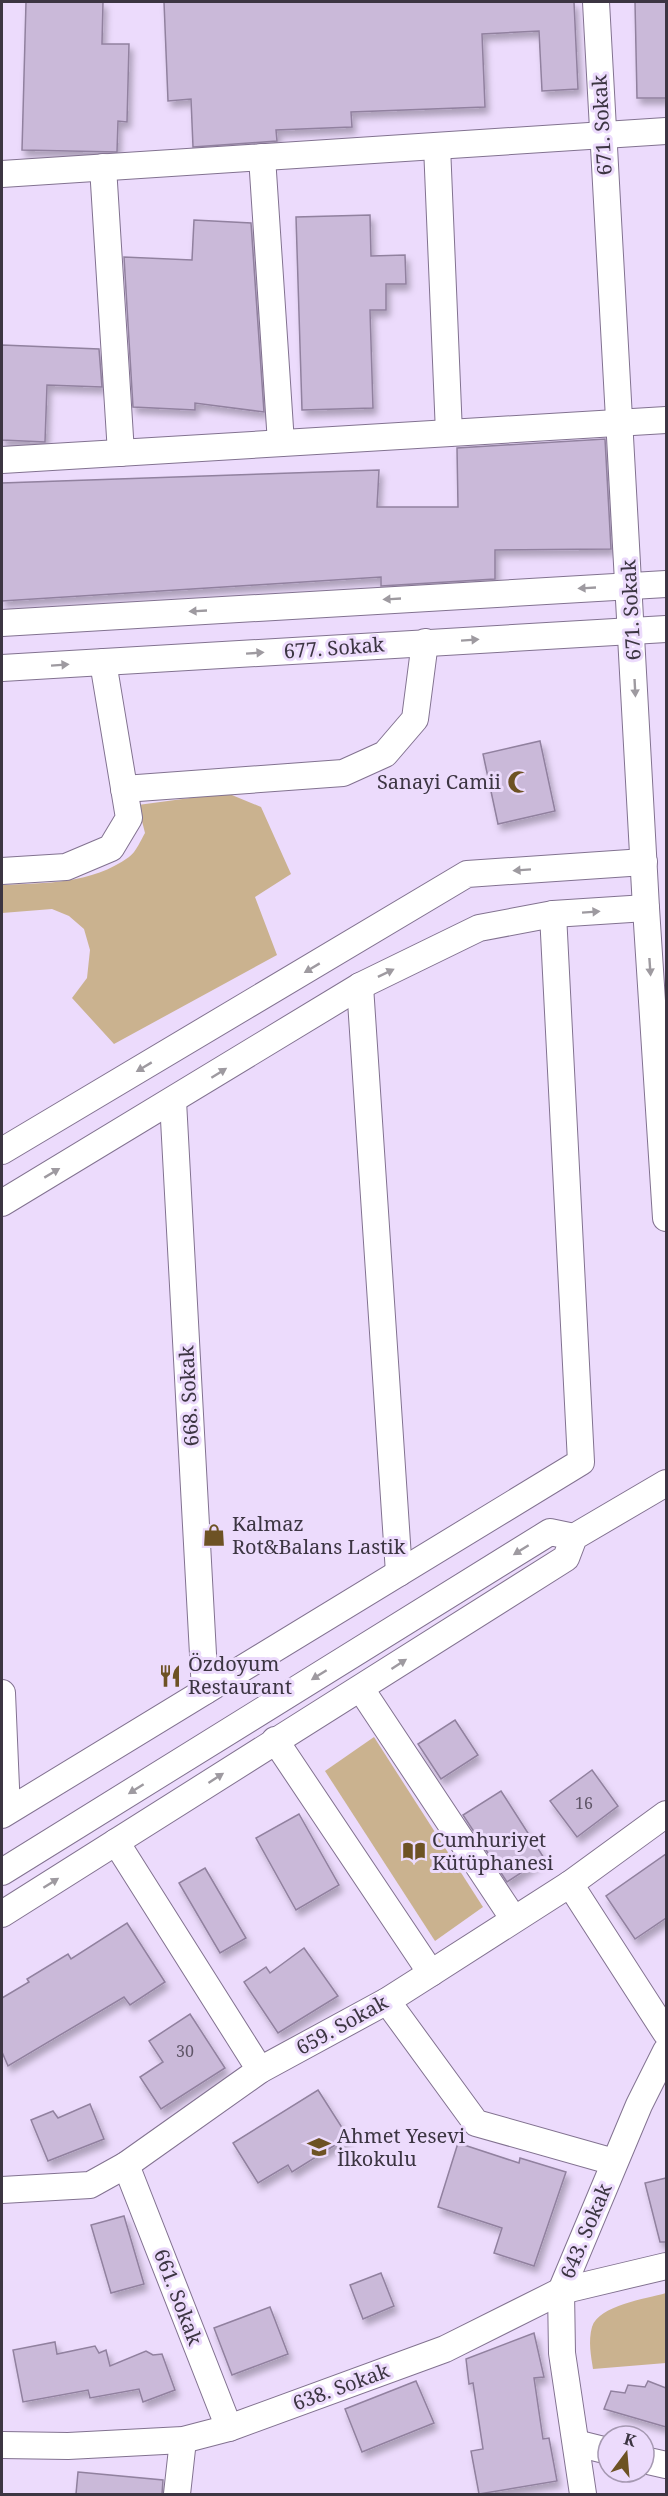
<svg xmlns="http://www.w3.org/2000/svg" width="668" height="2496" font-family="'Noto Serif',serif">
<defs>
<filter id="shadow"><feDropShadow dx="3.5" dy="6" stdDeviation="3" flood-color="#0004"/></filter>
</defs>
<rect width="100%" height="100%" fill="#ecdbfc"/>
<g fill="#cab28f">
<path d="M227,793L261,807L291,874L255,897L277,955L114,1044L72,998L87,978L90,950L84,929L69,916L52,909L2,913V885C45,883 92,884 129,857C136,852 141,840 145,833L138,805Z"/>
<polygon points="374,1737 483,1907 435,1941 325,1771"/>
<path d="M666,2293V2363L593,2369C591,2356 588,2341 592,2327C599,2305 646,2299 666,2293Z"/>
</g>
<g fill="#cab9d9" stroke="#91819f" stroke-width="1.5" filter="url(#shadow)">
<polygon points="26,2 103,2 102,44 129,44 127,122 118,121 117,152 22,150"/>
<polygon points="164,2 574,2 578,89 542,91 539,31 482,34 485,107 351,112 352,127 276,130 277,141 193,147 191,99 168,101"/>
<polygon points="635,2 666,2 666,98 637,98"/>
<polygon points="370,215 371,256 405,255 406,284 386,284 386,310 370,310 373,408 302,410 296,217"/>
<polygon points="194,220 251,223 264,412 195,403 195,410 133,407 124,257 192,260"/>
<polygon points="2,345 99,349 102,387 47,385 45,442 2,440"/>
<polygon points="605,439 611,549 495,550 495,579 381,586 381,577 2,601 2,483 379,470 377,507 458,507 457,448"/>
<polygon points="540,741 555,811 498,824 483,754"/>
<polygon points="455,1720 478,1755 441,1779 418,1744"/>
<polygon points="592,1770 618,1806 577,1837 550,1801"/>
<polygon points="501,1791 544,1858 507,1882 463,1815"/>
<polygon points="299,1814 339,1885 296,1910 256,1838"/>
<polygon points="666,1854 666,1918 635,1939 606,1896"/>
<polygon points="205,1868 246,1938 220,1953 179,1883"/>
<polygon points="127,1923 165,1982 130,2005 124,1997 8,2066 2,2052 2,1998 29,1982 27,1979 68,1954 71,1959"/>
<polygon points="304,1948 338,1996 278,2033 244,1982 266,1967 270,1973"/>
<polygon points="190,2014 225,2068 161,2109 140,2077 163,2062 149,2041"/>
<polygon points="318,2090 348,2137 292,2172 288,2165 258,2183 233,2143"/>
<polygon points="90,2104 104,2139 48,2161 31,2120 53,2111 58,2118"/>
<polygon points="458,2143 519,2163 520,2158 566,2172 534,2266 494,2253 502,2228 438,2207"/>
<polygon points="666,2178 666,2242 660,2242 645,2183"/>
<polygon points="124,2216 144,2284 111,2293 91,2225"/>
<polygon points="381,2273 394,2306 363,2319 350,2285"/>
<polygon points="270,2307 288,2354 232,2375 214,2328"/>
<polygon points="534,2333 544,2377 534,2378 543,2439 549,2438 557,2481 479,2494 471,2451 483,2449 473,2383 469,2384 466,2359"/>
<polygon points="55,2342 57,2354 95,2346 99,2353 106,2350 110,2366 146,2351 153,2355 162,2354 175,2390 143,2402 139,2389 90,2398 88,2390 23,2402 13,2350"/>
<polygon points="416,2381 434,2423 362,2452 345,2409"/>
<polygon points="648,2381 666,2388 666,2427 604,2409 611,2391 625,2393 628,2385 645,2387"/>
<polygon points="78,2472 163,2480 162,2494 76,2494"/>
</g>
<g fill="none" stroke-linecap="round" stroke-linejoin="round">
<g stroke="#827290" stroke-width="28">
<g id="minor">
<polyline points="596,2 646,908 666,1218"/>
<polyline points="437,146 449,433"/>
<polyline points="262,157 281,443"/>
<polyline points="103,167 121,453"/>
<polyline points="2,174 666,131"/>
<polyline points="2,460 666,420"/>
<polyline points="2,623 666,584"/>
<polyline points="2,668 666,629"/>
<polyline points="124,789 343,773 385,754 415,719 425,642"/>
<polyline points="2,871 66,867 111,848 129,818 103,662"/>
<polyline points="360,986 399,1573"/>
<polyline points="173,1101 205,1691"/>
<polyline points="2,1151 467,874 644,862"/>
<polyline points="2,1203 360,986 479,928 553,914 646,908"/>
<polyline points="361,1689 513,1918"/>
<polyline points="2,1693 7,1811"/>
<polyline points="275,1740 431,1973"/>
<polyline points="2,1815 581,1462 553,914"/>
<polyline points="116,1842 260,2070"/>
<polyline points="2,1872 550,1532 574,1537"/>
<polyline points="570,1884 666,2033"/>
<polyline points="2,1914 566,1558 574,1537 666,1483"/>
<polyline points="387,2001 476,2123 614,2162"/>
<polyline points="126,2165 229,2428"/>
<polyline points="2,2190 90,2185 126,2165 260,2070 387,2001 431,1973 570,1884 666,1814"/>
<polyline points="576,2443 608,2451"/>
<polyline points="2,2445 68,2446 183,2440 229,2428 445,2349 561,2291 666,2266"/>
<polyline points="644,2460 666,2465"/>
<polyline points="177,2494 183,2440"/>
<polyline points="583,2494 562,2353 561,2291 639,2105 666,2051"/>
</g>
</g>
<use href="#minor" stroke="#fff" stroke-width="26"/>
</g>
<defs><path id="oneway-solid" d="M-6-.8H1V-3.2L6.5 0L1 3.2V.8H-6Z" transform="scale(1.5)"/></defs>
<g fill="#9e9aa0">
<use href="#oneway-solid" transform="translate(587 588) rotate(177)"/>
<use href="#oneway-solid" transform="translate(392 599) rotate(177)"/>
<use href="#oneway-solid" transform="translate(198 611) rotate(177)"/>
<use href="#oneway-solid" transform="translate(470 640) rotate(-4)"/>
<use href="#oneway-solid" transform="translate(255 653) rotate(-4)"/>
<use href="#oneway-solid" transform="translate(60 665) rotate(-4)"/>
<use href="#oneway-solid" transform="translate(635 688) rotate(87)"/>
<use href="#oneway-solid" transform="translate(522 870) rotate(176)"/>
<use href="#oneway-solid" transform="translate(591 912) rotate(-4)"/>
<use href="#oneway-solid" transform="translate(650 967) rotate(86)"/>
<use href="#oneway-solid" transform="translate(312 968) rotate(149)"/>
<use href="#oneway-solid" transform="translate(386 973) rotate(-26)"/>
<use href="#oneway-solid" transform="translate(144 1067) rotate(149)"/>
<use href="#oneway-solid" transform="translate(219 1073) rotate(-32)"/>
<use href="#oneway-solid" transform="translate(52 1173) rotate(-31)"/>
<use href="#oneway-solid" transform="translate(521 1550) rotate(148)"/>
<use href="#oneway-solid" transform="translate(399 1664) rotate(-33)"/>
<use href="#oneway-solid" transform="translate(319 1675) rotate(148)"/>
<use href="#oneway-solid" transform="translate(216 1778) rotate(-33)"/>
<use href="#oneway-solid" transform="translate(136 1789) rotate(148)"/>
<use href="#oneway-solid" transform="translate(51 1883) rotate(-32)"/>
</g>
<defs>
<g id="mosque-bare" transform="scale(1.8)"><path d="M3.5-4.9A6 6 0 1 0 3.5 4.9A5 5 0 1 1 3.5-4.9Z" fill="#6d5224" stroke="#ecdbfc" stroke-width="2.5" paint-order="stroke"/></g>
<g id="shop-bare" transform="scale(1.8)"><path d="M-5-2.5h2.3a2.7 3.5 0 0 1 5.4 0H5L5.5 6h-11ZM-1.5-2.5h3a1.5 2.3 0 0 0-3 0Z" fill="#6d5224" stroke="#ecdbfc" stroke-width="2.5" paint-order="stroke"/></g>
<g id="restaurant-bare" transform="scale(1.8)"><path d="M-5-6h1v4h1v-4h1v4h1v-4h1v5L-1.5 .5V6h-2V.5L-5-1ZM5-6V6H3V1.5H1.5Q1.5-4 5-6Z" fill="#6d5224" stroke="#ecdbfc" stroke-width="2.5" paint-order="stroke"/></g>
<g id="library-bare" transform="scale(1.8)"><path d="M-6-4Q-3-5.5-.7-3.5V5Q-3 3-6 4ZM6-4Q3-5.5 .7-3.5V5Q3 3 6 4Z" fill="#6d5224" stroke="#ecdbfc" stroke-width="2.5" paint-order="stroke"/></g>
<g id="school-bare" transform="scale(1.8)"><path d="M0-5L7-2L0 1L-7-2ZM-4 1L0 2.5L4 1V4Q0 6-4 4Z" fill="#6d5224" stroke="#ecdbfc" stroke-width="2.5" paint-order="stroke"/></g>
</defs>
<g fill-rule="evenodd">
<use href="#mosque-bare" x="519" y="782"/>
<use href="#shop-bare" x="214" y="1535"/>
<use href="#restaurant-bare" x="170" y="1676"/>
<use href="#library-bare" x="414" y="1851"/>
<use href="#school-bare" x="319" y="2147"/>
</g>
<g text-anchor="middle" stroke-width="6" stroke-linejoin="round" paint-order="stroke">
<g font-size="16" fill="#605668">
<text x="584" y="1809">16</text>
<text x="185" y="2057">30</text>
</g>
<g font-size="20" fill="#3c3542" stroke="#ecdbfc">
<text transform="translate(602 125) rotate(-93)" y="7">671. Sokak</text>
<text transform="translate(631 610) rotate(-93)" y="7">671. Sokak</text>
<text transform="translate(334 648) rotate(-4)" y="7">677. Sokak</text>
<text transform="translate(189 1396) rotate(-93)" y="7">668. Sokak</text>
<text transform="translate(342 2025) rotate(-29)" y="7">659. Sokak</text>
<text transform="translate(586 2231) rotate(-67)" y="7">643. Sokak</text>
<text transform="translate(178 2297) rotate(69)" y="7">661. Sokak</text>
<text transform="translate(341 2387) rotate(-20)" y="7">638. Sokak</text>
</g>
<g font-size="20" fill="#3c3542" stroke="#ecdbfc" text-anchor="start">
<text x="501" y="789" text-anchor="end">Sanayi Camii</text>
<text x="232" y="1531">Kalmaz<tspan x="232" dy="23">Rot&amp;Balans Lastik</tspan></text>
<text x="188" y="1671">Özdoyum<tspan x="188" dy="23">Restaurant</tspan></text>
<text x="432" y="1847">Cumhuriyet<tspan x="432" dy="23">Kütüphanesi</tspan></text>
<text x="337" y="2143">Ahmet Yesevi<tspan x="337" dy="23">İlkokulu</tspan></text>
</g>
</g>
<rect width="668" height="2496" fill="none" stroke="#3c3542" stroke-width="6"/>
<g transform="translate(626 2454) rotate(16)"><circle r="28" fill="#ecdbfc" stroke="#a699b2" stroke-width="1.5"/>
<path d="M0-4.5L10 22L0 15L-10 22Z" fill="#6d5224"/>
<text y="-9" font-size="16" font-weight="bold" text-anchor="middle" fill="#3c3542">K</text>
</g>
</svg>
